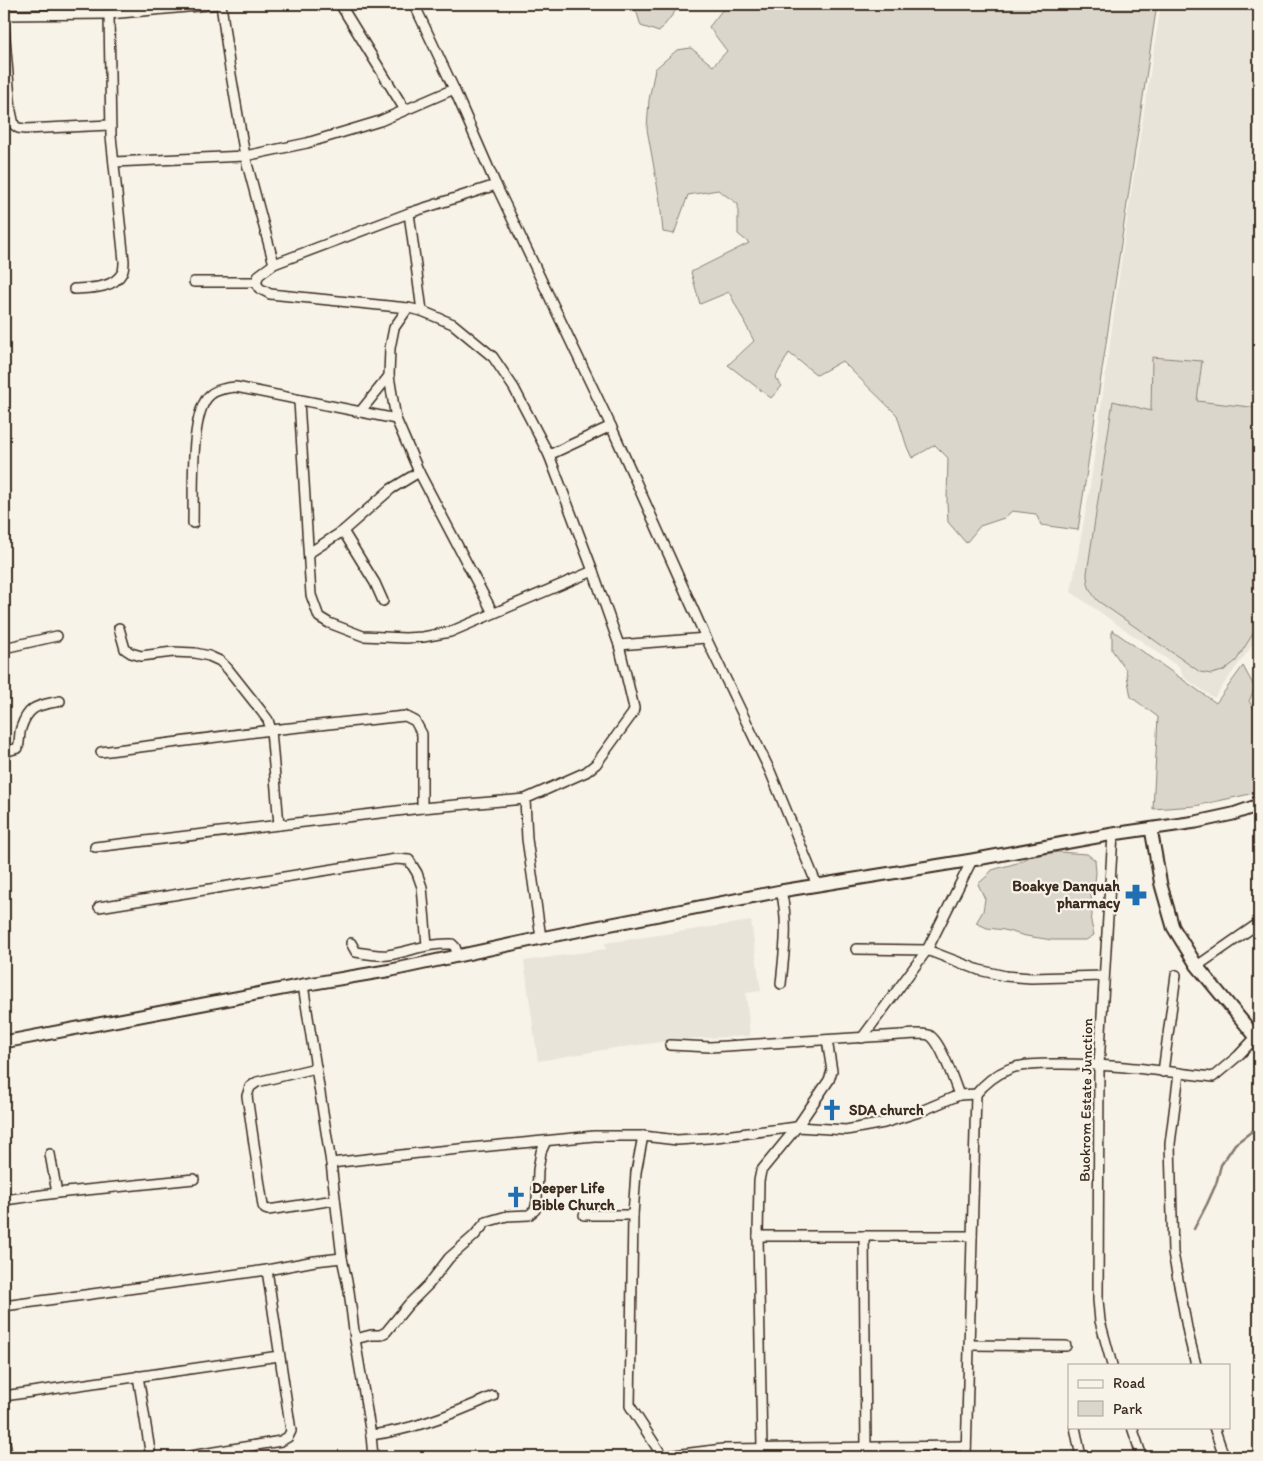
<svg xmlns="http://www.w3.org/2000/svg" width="1263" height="1461" font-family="Itim,sans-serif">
<rect width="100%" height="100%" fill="#f7f3e8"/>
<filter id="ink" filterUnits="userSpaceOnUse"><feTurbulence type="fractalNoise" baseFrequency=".02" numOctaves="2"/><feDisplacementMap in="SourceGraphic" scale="10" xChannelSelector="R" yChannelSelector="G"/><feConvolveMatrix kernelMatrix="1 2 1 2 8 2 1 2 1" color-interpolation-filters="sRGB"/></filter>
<g filter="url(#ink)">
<g fill="#e9e4d9">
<polygon points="1161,4 1259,4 1259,636 1214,698 1183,677 1180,668 1071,592 1090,487 1128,212"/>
<polygon points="751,921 761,991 746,993 750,1036 684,1039 615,1048 538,1061 524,961 606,949 605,943"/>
</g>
<g fill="#dbd6cb" stroke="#8b8074">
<polygon points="630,4 676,4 677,9 659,32 641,26 637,13"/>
<polygon points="727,4 1157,4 1078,530 1041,525 1036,514 1012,511 1004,518 980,526 966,543 948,522 947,501 948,458 935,445 912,458 907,447 897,415 842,361 817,375 789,353 775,378 782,386 771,398 728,365 754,341 729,292 700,304 691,272 749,243 738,234 738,204 718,190 688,195 674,234 663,232 660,201 647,129 649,100 655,69 677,50 691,48 713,66 727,51 709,27"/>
<path d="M1152,357L1202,361L1197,401L1259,408V624L1236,661L1223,671L1211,674L1200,672L1098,601C1090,592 1087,585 1087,573L1113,401L1151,411Z"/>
<polygon points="1112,630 1216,703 1243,666 1255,688 1249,701 1259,717 1259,791 1250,794 1195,806 1153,809 1158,717 1131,697 1126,670 1112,650"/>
<polygon points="1058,852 1087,854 1095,860 1096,873 1095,882 1091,893 1092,915 1091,922 1094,935 1086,940 1052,940 1026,936 1004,930 987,928 976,923 983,911 985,899 978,884 986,877 992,870 1017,863 1028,857"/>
</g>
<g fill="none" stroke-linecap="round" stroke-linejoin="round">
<polyline stroke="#84786c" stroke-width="2.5" points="1194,1229 1207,1204 1216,1184 1221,1165 1235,1144 1259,1126"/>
<g stroke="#3b2a1e" stroke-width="12">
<g id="minor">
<polyline points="221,4 229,63 245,156 274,264"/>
<polyline points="340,4 405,110"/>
<polyline points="414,4 454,89 496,185 611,426 706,638 770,771 817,885"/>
<polyline points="4,15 109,14 221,4"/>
<polyline points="4,26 11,111 14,125 18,128 25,129 110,125"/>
<polyline points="114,162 245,156 307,143 380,121 454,89"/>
<polyline points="409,213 422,311"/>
<polyline points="194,282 256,282"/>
<path d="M74,289C90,288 113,289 122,273C124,270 124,265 124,261L111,136L109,14"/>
<polyline points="408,308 394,328 390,348 389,376 396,419 419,472 493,613"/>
<polyline points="299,401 311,595 319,617 329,623 363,636 405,638 423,637 450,632 593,571"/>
<polyline points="360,412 389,376"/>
<polyline points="549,455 611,426"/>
<path d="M193,523C194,495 189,412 210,395C217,389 227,388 236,387L396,419"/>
<polyline points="309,553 343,531"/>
<polyline points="383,601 375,583 343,531 391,489 419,472"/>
<polyline points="119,628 125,649 131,653 141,656 173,652 195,653 209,656 220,661 228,669 262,712 268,720 271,730 279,825"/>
<polyline points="619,645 706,638"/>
<polyline points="4,648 57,636"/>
<path d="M4,752L18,748C20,741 19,734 21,728C29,704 39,706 60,701"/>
<polyline points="101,752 271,730 405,716 415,721 422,734 422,808"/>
<polyline points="525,799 527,839 541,938"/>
<polyline points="95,847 422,808 525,799 586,772 596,764 633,713 634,708 619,645 593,571 549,455 514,388 493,357 453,324 422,311 408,308 270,294 259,288 256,282 259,275 274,264 409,213 496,185"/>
<path d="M781,891C789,922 784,953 781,984"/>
<polyline points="99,907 396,859 409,860 417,873 422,887 427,945"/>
<path d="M351,943L356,952C367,954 378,956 388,955C412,951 427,943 452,944L455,947L458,955"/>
<polyline points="856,949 927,950 979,970 1005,976 1031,978 1104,976"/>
<polyline points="1197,966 1259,923"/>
<polyline points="303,985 331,1163 342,1258 349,1291 355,1339 371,1435 373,1457"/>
<polyline points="862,1038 927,950 972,860"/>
<path d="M670,1045L710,1047L917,1034C921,1034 925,1034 929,1035C941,1041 954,1082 959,1095"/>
<polyline points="316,1068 257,1082 250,1087 247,1096 263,1206 265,1209 268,1210 335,1200"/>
<polyline points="1163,1072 1176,975"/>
<polyline points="1179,1073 1170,1144 1173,1253 1188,1333 1196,1365"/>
<polyline points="643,1136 636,1172 633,1215 630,1406 663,1457"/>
<polyline points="50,1154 57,1193"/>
<path d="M331,1163L419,1153L594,1136H643L677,1140L708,1138L797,1127L846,1130L884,1123L919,1112L959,1095L976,1094C985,1083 995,1075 1009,1069C1022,1064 1040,1064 1054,1064C1107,1063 1160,1071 1213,1077L1238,1056L1256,1037"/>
<polyline points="4,1200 57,1193 194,1179"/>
<polyline points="584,1215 633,1215"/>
<polyline points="758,1236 972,1236"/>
<polyline points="864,1236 866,1447"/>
<polyline points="4,1306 267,1270 315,1261 342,1258"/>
<polyline points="355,1339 371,1335 380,1335 386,1332 408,1305 429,1284 449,1258 474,1236 486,1222 507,1216 529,1215 535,1210 537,1201 538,1170 541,1152 546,1141"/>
<polyline points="969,1345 1066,1346"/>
<polyline points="1112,1365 1100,1321 1098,1300 1099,1065 1113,834"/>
<polyline points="138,1376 151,1457"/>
<polyline points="4,1396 279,1356"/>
<polyline points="1075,1427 1081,1457"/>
<polyline points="1132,1427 1142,1457"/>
<polyline points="1214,1427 1224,1457"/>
<polyline points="4,1434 7,1457"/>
<path d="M371,1435C413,1430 454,1414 493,1396"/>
<polyline points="762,1448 758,1236 759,1181 761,1171 797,1127 829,1080 832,1071 827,1040"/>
<polyline points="184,1457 281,1441 288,1437 291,1431 267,1270"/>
<polyline points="658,1457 723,1449 966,1446"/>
<polyline points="966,1457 976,1094"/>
</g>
</g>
<g stroke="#3b2a1e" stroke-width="15">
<g id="tertiary">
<polyline points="1151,829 1161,885 1173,927 1197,966 1259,1041"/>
<polyline points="4,1042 303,985 392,970 541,938 781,891 972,860 1113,834 1196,822 1233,814 1259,805"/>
</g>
</g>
<use href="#minor" stroke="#f7f3e8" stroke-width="9"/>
<use href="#tertiary" stroke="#f7f3e8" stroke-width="11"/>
</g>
</g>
<defs>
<g id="pharmacy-bare" transform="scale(1.725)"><path d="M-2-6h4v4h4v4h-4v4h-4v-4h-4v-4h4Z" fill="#1f6fb2" stroke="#f7f3e8" stroke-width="2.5" paint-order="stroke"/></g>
<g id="church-bare" transform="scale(1.725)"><path d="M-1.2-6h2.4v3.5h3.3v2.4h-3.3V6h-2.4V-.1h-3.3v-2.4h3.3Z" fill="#1f6fb2" stroke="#f7f3e8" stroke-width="2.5" paint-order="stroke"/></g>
</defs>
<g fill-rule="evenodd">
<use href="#pharmacy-bare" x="1136" y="895"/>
<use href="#church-bare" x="832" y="1110"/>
<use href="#church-bare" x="516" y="1197"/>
</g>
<g text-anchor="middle" stroke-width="4.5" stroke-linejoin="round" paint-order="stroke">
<g font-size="15" font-weight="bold" fill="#3b2a1e" stroke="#f7f3e8" text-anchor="start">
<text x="1120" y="891" text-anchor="end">Boakye Danquah<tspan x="1120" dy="17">pharmacy</tspan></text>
<text x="849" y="1115">SDA church</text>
<text x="532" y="1193">Deeper Life<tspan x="532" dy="17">Bible Church</tspan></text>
</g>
<g font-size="15" fill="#3b2a1e" stroke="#f7f3e8">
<text transform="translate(1086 1100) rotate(-89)" y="5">Buokrom Estate Junction</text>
</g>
</g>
<rect width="1263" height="1461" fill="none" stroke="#f7f3e8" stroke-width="20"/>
<rect x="10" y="10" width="1243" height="1441" fill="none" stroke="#3b2a1e" stroke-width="2" filter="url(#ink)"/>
<rect x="1068" y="1364" width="162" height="65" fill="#f7f3e8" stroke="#aca397"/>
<rect x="1078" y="1380" width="25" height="8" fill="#f7f3e8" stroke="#aca397"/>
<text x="1113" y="1388" font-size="15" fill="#3b2a1e">Road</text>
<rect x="1078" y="1401" width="25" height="15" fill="#dbd6cb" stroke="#aca397"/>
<text x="1113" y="1414" font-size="15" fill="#3b2a1e">Park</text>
</svg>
